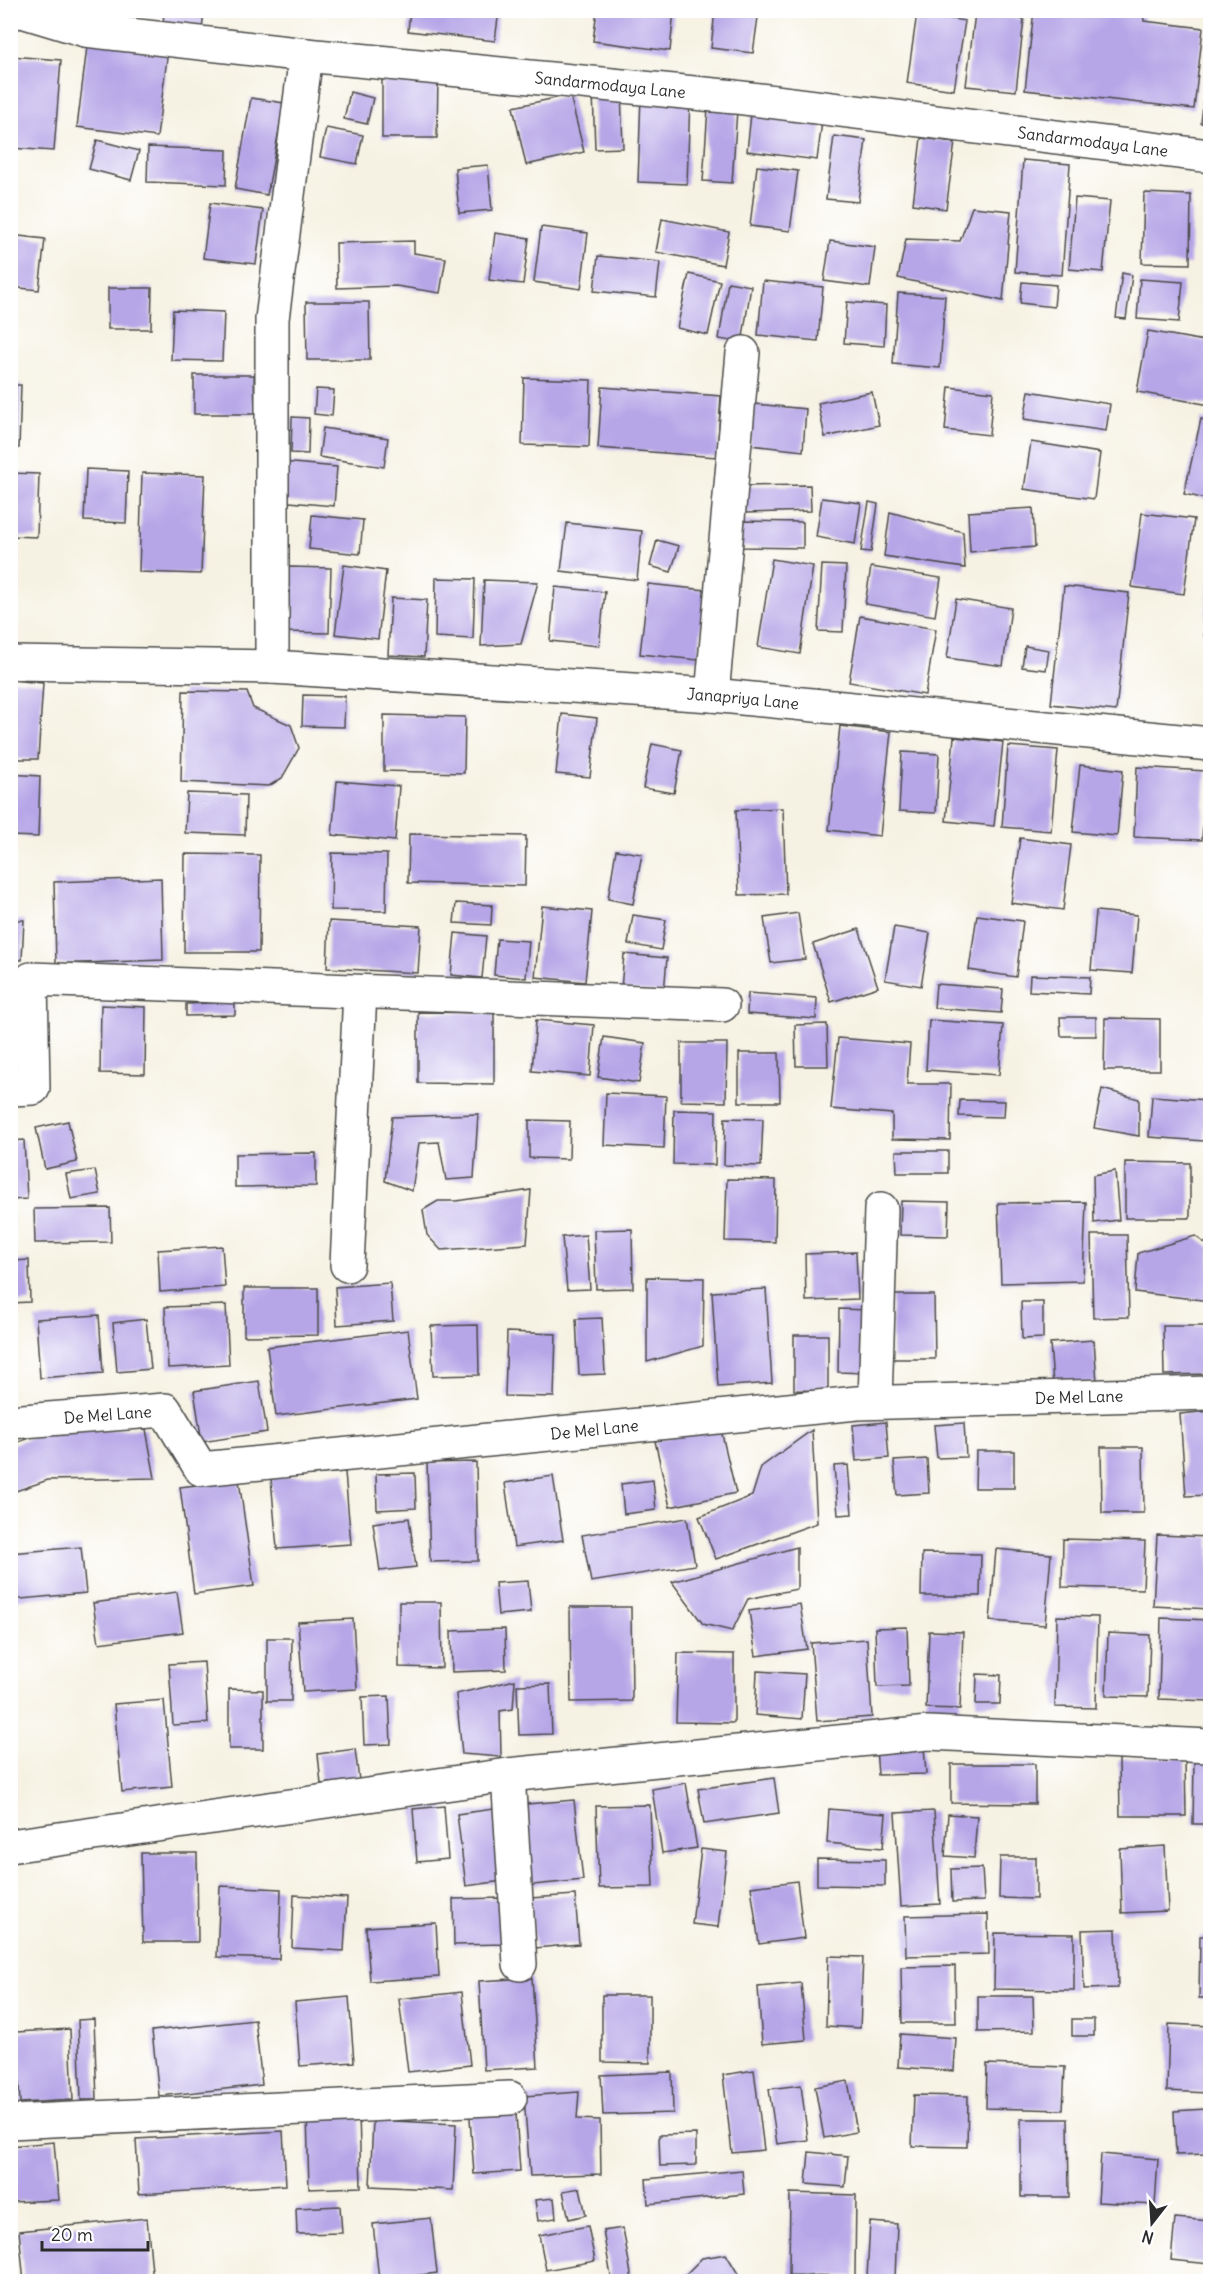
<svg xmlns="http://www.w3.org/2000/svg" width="1221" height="2292" font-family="Delius,sans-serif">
<rect width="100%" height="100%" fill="#fff"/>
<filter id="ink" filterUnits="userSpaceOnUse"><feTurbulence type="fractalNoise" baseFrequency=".0167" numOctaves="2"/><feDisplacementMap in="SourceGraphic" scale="12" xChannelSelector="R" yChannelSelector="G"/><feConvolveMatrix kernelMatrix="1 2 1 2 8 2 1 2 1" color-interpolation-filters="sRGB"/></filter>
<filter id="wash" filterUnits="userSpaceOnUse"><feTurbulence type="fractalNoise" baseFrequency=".008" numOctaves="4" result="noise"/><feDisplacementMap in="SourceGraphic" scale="24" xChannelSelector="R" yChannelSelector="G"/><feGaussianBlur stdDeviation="1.35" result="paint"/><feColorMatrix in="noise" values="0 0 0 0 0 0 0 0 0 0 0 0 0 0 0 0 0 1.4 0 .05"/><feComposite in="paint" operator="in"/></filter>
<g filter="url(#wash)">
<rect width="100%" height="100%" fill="#f6f2e3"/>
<g id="blocks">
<g fill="#b6a6e7">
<polygon points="164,10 204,10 202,31 163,26"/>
<polygon points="410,10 499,10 495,41 408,31"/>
<polygon points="597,10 674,10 670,51 593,41"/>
<polygon points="715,10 759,10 753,53 711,48"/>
<polygon points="1034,10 1143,10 1144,21 1203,28 1194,109 1025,90"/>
<polygon points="917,13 965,21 954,90 907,83"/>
<polygon points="975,13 1024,19 1016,91 966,86"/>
<polygon points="88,39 168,50 157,137 77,127"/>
<polygon points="1209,52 1210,52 1210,124 1201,123"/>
<polygon points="10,56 61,60 54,151 10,148"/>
<polygon points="382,73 438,74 437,138 382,138"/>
<polygon points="621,91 623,148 595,149 593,92"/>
<polygon points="350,92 373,98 367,124 344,119"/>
<polygon points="570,95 584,152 526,165 513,107"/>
<polygon points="641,96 690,98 687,184 638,182"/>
<polygon points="251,98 284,103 267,195 235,189"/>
<polygon points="752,105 823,114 817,160 747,151"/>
<polygon points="708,108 737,110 732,183 703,181"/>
<polygon points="326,128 363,135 357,164 320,157"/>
<polygon points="834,136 866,140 858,202 826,199"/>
<polygon points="921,138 955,142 946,209 913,204"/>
<polygon points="97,140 139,151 131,180 89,169"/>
<polygon points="148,147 227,150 226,185 147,182"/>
<polygon points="1023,160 1070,164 1062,275 1015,272"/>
<polygon points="488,165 492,210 459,213 455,168"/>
<polygon points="757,166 798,171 790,231 750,226"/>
<polygon points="1144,193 1191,195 1190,264 1142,263"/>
<polygon points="1075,198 1110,201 1103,272 1069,269"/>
<polygon points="210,203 263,210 256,264 203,258"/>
<polygon points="972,207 1011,211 1003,301 898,278 906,239 960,241"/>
<polygon points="662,219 729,232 723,265 656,252"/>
<polygon points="541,227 588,233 581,289 534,282"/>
<polygon points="495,233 529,238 523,284 489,280"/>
<polygon points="10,235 45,239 39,290 10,287"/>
<polygon points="414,241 414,253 446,258 440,293 396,286 337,288 336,243"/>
<polygon points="830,241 875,247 870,287 824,281"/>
<polygon points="598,256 660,262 656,297 594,291"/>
<polygon points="1122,273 1132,275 1126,319 1116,318"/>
<polygon points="689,274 720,281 708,335 677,328"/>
<polygon points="1140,279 1183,282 1179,322 1137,319"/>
<polygon points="763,281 823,287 818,341 758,335"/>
<polygon points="728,282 751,286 742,343 719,339"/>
<polygon points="1022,282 1056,285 1054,307 1020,303"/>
<polygon points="108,288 152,288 151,329 108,329"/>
<polygon points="898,293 945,296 940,368 893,364"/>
<polygon points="10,302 17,303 13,335 10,334"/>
<polygon points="306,302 369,302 370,360 307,360"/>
<polygon points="847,302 886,305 884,346 844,343"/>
<polygon points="173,310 224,312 222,361 171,360"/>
<polygon points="1148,331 1210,342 1210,405 1137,392"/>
<polygon points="194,375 254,375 255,414 194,414"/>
<polygon points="524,378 591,380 589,447 522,445"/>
<polygon points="10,385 21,385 19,448 10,448"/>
<polygon points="602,387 721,396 717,457 598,448"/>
<polygon points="949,387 993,392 989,435 945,430"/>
<polygon points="316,389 334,390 332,416 314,414"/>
<polygon points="1029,391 1110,404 1106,431 1024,419"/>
<polygon points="872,392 879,425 825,437 818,403"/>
<polygon points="754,404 806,409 803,451 750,445"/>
<polygon points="292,417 309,418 308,454 291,453"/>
<polygon points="1201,419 1210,421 1210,500 1184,494"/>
<polygon points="323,428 388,438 384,467 319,457"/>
<polygon points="1031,442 1100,453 1094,499 1024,489"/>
<polygon points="282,462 337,467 334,506 278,501"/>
<polygon points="86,469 128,471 126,523 84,521"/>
<polygon points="10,473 39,474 37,537 10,536"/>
<polygon points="142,473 205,475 201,574 139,572"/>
<polygon points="810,485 811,511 745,513 744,486"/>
<polygon points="822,498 861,503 855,544 816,537"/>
<polygon points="869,502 878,504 871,552 861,551"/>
<polygon points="1033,508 1035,547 970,552 968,512"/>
<polygon points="890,512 963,532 965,568 884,556"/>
<polygon points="1142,513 1194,519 1184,594 1132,587"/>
<polygon points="312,515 363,520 360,554 309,549"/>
<polygon points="740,521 803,522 803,548 740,547"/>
<polygon points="567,523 642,531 637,580 561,571"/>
<polygon points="657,540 679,546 671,572 650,566"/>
<polygon points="772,559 813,566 800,654 758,647"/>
<polygon points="344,565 386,571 378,639 335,634"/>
<polygon points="822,565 846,566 843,632 818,631"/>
<polygon points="289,567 331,568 329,633 287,632"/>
<polygon points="871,567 941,578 935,616 865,604"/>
<polygon points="436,578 475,579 473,639 435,637"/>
<polygon points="484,580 538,582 521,644 481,646"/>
<polygon points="1209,581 1210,581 1210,636 1204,636"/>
<polygon points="648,584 706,590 698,660 640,654"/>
<polygon points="1064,586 1129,593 1116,711 1051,704"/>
<polygon points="555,587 605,592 599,646 550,641"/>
<polygon points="391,598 427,600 424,657 388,655"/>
<polygon points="956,599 1011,608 1003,666 947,658"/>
<polygon points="860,616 936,629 925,695 849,682"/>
<polygon points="1025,646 1049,650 1046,670 1022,667"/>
<polygon points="10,680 43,683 38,759 10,759"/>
<polygon points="183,691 247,692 253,708 291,725 299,748 282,778 269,786 181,782"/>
<polygon points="303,695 345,696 344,727 302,726"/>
<polygon points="562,714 597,718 590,777 556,774"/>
<polygon points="384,715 465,717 464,773 384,771"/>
<polygon points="840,726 891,732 880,836 829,830"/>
<polygon points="954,737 1003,742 994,826 946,821"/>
<polygon points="652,744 682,750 674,793 643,788"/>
<polygon points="1008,746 1058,750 1051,831 1002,827"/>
<polygon points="902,752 939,754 936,813 899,811"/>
<polygon points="1080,765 1123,770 1117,836 1073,832"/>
<polygon points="1137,767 1206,771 1202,840 1134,837"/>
<polygon points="10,774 40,776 38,837 10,836"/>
<polygon points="337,781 399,786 395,841 332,835"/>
<polygon points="187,793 246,795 245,835 185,833"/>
<polygon points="783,808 786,894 739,895 736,810"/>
<polygon points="409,834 526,836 525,886 408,883"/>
<polygon points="1020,838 1071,845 1063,910 1011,903"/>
<polygon points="616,850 642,854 633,904 608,899"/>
<polygon points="332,853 387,854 386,911 331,910"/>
<polygon points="185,854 260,855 259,952 184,952"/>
<polygon points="161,878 163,960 56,964 54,882"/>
<polygon points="456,903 492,905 491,925 454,923"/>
<polygon points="542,906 592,911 585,982 535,977"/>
<polygon points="1096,911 1137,915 1132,973 1091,970"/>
<polygon points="798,913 805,959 771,963 764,918"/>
<polygon points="633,915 666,920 661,950 628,944"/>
<polygon points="977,915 1023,921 1016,977 969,970"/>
<polygon points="10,920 24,920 22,960 10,960"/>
<polygon points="329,921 421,926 418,973 327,968"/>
<polygon points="894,927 930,933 921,986 885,980"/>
<polygon points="859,929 878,987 831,1002 813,944"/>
<polygon points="455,933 486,936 482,978 451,975"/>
<polygon points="497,939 529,941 526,978 494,975"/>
<polygon points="624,954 667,958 664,993 621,989"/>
<polygon points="1030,975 1090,977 1089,994 1029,991"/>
<polygon points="10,982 24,982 25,1058 10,1058"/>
<polygon points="936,984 1003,989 1001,1013 934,1008"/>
<polygon points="748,993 817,998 816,1019 747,1014"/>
<polygon points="235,1002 235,1015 186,1016 186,1004"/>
<polygon points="101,1005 146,1007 145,1074 100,1073"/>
<polygon points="418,1012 494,1013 494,1084 418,1083"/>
<polygon points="1060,1017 1096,1017 1096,1036 1061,1036"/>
<polygon points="1105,1018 1160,1019 1160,1070 1104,1070"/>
<polygon points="536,1020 594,1025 590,1076 532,1071"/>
<polygon points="929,1020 1003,1025 999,1075 926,1070"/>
<polygon points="827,1024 828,1066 796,1066 795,1025"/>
<polygon points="604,1037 645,1043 639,1083 598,1077"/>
<polygon points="838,1038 910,1044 907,1084 951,1084 950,1140 892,1139 892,1114 831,1109"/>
<polygon points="681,1043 727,1043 726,1102 681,1101"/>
<polygon points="739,1053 779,1053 780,1102 739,1102"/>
<polygon points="1102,1089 1139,1099 1139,1136 1094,1128"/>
<polygon points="606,1093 666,1096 664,1148 604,1145"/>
<polygon points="1152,1096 1207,1100 1204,1141 1149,1137"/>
<polygon points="960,1100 1005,1101 1004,1117 959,1116"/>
<polygon points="674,1110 716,1111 715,1165 673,1164"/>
<polygon points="478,1114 474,1178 446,1180 439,1142 419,1143 412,1191 385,1181 392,1117"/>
<polygon points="725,1118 763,1119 761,1166 724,1165"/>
<polygon points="529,1120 570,1121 569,1159 529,1158"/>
<polygon points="68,1121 77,1162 45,1169 36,1128"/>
<polygon points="24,1140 27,1199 10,1200 10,1141"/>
<polygon points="896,1151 948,1151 948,1173 897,1173"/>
<polygon points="316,1153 316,1186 235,1187 235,1154"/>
<polygon points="1125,1162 1190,1163 1190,1218 1125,1218"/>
<polygon points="95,1170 100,1194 71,1199 66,1174"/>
<polygon points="1115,1171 1119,1220 1094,1223 1093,1175"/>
<polygon points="727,1179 776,1180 775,1242 725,1241"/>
<polygon points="531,1190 527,1244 441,1250 427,1235 423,1210 438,1201 456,1201"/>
<polygon points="901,1201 949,1202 948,1236 900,1235"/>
<polygon points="1086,1202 1083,1281 1001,1283 998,1203"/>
<polygon points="110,1208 111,1242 35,1243 34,1209"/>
<polygon points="10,1214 13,1214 13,1261 29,1260 30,1302 10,1303"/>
<polygon points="632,1229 633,1288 596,1289 594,1230"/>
<polygon points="586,1235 590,1289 567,1290 562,1237"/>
<polygon points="1091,1235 1127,1235 1129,1317 1093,1318"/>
<polygon points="1195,1236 1210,1247 1210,1301 1135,1292 1138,1253"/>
<polygon points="222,1246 225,1287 160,1292 158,1250"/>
<polygon points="856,1252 858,1299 806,1301 805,1254"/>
<polygon points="647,1277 704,1278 703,1346 647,1362"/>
<polygon points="390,1283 393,1321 337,1325 335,1287"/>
<polygon points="244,1288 318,1288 318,1335 244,1336"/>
<polygon points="766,1289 772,1383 718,1387 712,1292"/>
<polygon points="892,1295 934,1295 935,1359 892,1359"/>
<polygon points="1021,1302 1043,1302 1043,1338 1022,1339"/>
<polygon points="226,1305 229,1365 168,1368 165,1307"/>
<polygon points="839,1309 868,1310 867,1373 838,1372"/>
<polygon points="99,1315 103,1373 40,1378 36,1319"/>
<polygon points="602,1318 605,1374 579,1375 576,1319"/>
<polygon points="146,1319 151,1369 117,1372 113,1323"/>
<polygon points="478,1325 479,1375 433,1376 431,1326"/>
<polygon points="1163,1326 1210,1326 1210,1374 1164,1375"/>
<polygon points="408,1330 417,1399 276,1416 267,1347"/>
<polygon points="507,1332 556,1334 554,1397 505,1396"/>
<polygon points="794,1335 828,1335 828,1391 794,1390"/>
<polygon points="1094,1340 1097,1382 1053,1384 1050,1343"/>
<polygon points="259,1381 267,1432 202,1442 194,1391"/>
<polygon points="1210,1411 1210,1495 1186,1496 1180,1414"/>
<polygon points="886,1422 889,1458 856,1461 853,1425"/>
<polygon points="964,1423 966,1457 937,1458 934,1425"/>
<polygon points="720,1426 736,1493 670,1507 655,1441"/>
<polygon points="146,1429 155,1478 48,1480 10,1493 10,1445 50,1431"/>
<polygon points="812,1430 817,1523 716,1559 699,1517 752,1496 761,1467"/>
<polygon points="1101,1447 1143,1447 1144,1513 1102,1513"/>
<polygon points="976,1451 1014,1451 1014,1488 975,1488"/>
<polygon points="927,1459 929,1493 897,1495 894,1461"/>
<polygon points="476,1462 478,1561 430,1562 427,1463"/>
<polygon points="848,1465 852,1514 838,1515 834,1466"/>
<polygon points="345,1472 351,1544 277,1549 271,1478"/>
<polygon points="415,1473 416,1508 377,1510 376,1474"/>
<polygon points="553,1476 563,1540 514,1547 505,1483"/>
<polygon points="239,1480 254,1586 194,1594 180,1487"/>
<polygon points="653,1480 656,1510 624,1514 621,1484"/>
<polygon points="409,1518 416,1567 380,1571 373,1523"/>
<polygon points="687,1518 695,1565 591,1582 582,1535"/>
<polygon points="1157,1535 1210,1537 1210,1609 1153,1606"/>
<polygon points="1063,1539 1145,1541 1143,1589 1062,1587"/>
<polygon points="81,1547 86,1593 10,1600 10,1553"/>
<polygon points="797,1547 797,1589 748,1599 732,1631 703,1624 672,1582"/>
<polygon points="996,1549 1051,1554 1045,1625 990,1621"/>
<polygon points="922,1553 981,1554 980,1596 921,1596"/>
<polygon points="528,1581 531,1612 498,1615 495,1583"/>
<polygon points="177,1592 183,1632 99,1643 93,1603"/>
<polygon points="399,1602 441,1602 442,1668 399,1667"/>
<polygon points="800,1604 807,1649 756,1656 749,1611"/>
<polygon points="570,1607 631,1607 632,1701 571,1702"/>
<polygon points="1057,1616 1098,1617 1096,1708 1055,1707"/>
<polygon points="1161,1618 1210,1620 1210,1701 1159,1699"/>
<polygon points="353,1619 357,1689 303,1692 298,1622"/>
<polygon points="907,1627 909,1686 877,1687 875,1628"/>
<polygon points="505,1629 506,1670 452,1672 451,1631"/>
<polygon points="929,1631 963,1632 960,1709 926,1708"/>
<polygon points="1108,1633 1150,1635 1148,1697 1106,1696"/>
<polygon points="267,1638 292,1638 291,1701 267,1701"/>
<polygon points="867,1639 872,1717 817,1721 811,1643"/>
<polygon points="678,1653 734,1654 734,1723 676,1722"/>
<polygon points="204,1662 208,1723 173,1725 169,1664"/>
<polygon points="757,1671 805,1674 802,1719 755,1715"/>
<polygon points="977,1674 1001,1675 1000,1704 976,1704"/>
<polygon points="515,1680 513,1709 500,1711 501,1757 462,1754 456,1694"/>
<polygon points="550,1684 552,1734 519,1735 517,1685"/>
<polygon points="229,1689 263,1690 263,1749 229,1749"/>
<polygon points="389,1696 391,1744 364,1745 362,1697"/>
<polygon points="164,1700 172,1787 122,1792 114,1704"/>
<polygon points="924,1746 926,1774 878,1775 876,1748"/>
<polygon points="355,1749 359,1780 321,1784 318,1754"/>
<polygon points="1185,1758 1186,1816 1120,1816 1119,1759"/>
<polygon points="1194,1760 1210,1760 1210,1824 1193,1824"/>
<polygon points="951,1764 1035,1764 1035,1804 951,1803"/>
<polygon points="774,1778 779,1813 704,1824 698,1789"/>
<polygon points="686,1783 697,1848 662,1853 652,1789"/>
<polygon points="574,1800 583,1880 523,1886 515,1805"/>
<polygon points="650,1805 653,1887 599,1888 596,1806"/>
<polygon points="444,1806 448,1859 417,1862 413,1809"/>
<polygon points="501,1808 510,1880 466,1886 457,1814"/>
<polygon points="829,1809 886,1814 883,1848 827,1843"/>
<polygon points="934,1811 940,1904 901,1906 895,1813"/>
<polygon points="948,1814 977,1816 974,1858 945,1856"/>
<polygon points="1165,1846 1168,1911 1122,1913 1120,1849"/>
<polygon points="701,1849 727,1852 718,1927 692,1924"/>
<polygon points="141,1853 197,1853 198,1942 143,1942"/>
<polygon points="1000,1857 1036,1857 1036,1899 999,1898"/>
<polygon points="817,1859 885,1860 885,1886 817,1885"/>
<polygon points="982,1868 984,1901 952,1902 951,1869"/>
<polygon points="797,1881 804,1938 759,1944 751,1887"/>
<polygon points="220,1886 281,1889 279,1959 217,1957"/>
<polygon points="294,1895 347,1898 344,1951 292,1948"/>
<polygon points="575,1895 579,1944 535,1948 530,1898"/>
<polygon points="505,1898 506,1944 454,1945 453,1899"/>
<polygon points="988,1914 989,1954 906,1956 905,1916"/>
<polygon points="436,1923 439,1977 370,1981 366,1927"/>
<polygon points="1116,1929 1118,1988 1084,1989 1082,1930"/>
<polygon points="995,1933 1074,1934 1074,1990 994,1989"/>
<polygon points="1200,1936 1210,1936 1210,1998 1199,1998"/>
<polygon points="828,1956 863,1957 860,2028 826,2026"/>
<polygon points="955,1966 956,2023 902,2023 901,1967"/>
<polygon points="532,1978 538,2067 484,2070 479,1981"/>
<polygon points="801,1983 806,2040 762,2044 758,1987"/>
<polygon points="462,1992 470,2065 408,2072 399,1999"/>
<polygon points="602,1995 650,1995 650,2063 602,2062"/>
<polygon points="978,1996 1033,1996 1034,2031 978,2032"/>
<polygon points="349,1997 354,2062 300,2066 295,2002"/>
<polygon points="94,2019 97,2100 81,2100 78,2020"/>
<rect x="1072" y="2019" width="22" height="17"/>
<polygon points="255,2020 262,2085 159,2096 152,2031"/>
<polygon points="1169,2024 1210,2026 1208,2093 1167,2091"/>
<polygon points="70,2029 73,2100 20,2103 16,2032"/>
<polygon points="900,2034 956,2038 954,2071 898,2067"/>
<polygon points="987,2064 1065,2067 1063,2110 986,2108"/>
<polygon points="754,2070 764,2150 732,2153 723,2075"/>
<polygon points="672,2072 673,2113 603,2115 601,2075"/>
<polygon points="848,2081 857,2132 824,2138 815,2087"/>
<polygon points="801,2085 808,2140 777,2144 769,2089"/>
<polygon points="579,2092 577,2119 600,2120 601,2174 530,2176 524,2096"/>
<polygon points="914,2095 968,2096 967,2147 912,2146"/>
<polygon points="515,2100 520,2171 474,2174 469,2104"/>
<polygon points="1206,2109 1208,2154 1176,2155 1174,2111"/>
<polygon points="359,2112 361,2187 309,2189 307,2114"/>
<polygon points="1021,2119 1068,2119 1069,2197 1021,2197"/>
<polygon points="373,2120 456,2124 453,2190 370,2186"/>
<polygon points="283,2131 286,2185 139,2194 136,2139"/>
<polygon points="696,2134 696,2165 660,2166 659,2135"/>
<polygon points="54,2142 59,2200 10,2202 10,2146"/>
<polygon points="809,2152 848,2156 845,2187 806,2184"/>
<polygon points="1101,2154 1158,2159 1155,2205 1098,2202"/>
<polygon points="742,2170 744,2194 648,2204 646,2179"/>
<polygon points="580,2188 586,2215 569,2219 563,2191"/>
<polygon points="790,2193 856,2195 855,2276 789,2275"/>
<polygon points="554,2198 556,2218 538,2221 535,2200"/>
<polygon points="340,2206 342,2233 297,2234 296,2208"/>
<polygon points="147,2218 153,2282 24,2282 19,2231"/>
<polygon points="431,2218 437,2273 379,2280 373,2224"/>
<polygon points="1175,2218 1210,2221 1210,2264 1171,2260"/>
<polygon points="870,2222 897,2224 895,2279 867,2277"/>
<polygon points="588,2226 595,2261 546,2270 539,2235"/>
<polygon points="623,2228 632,2280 612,2282 603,2231"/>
<polygon points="726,2254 743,2282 678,2282 702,2258"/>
</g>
</g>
</g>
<g filter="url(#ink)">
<use href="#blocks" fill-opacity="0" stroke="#494947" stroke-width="1.5"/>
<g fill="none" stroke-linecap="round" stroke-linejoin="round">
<g stroke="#494947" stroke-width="36">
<g id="minor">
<path id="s1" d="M10,12L22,11L85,30L306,55L735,97L1210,156"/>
<path id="s2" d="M10,663L272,667L712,695L1210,744"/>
<polyline points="272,667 272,319 306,55"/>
<polyline points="712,695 743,353"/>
<polyline points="10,1089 33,1088 31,979 722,1005"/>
<polyline points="347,1265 360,992"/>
<polyline points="875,1402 881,1209"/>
<path id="s3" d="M10,1422L165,1410L201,1469L857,1403L1210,1393"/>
<polyline points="508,1775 520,1964"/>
<polyline points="10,1846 508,1775 928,1733 1210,1746"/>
<polyline points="10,2122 510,2098"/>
</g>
</g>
<use href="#minor" stroke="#fff" stroke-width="33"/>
</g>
</g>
<g text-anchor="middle" stroke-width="6" stroke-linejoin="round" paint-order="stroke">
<g font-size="16" fill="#2b2b2b" stroke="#fff">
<text dy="6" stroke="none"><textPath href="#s1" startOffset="606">Sandarmodaya Lane</textPath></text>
<text dy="6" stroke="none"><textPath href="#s1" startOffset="1092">Sandarmodaya Lane</textPath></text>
<text dy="6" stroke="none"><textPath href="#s2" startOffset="734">Janapriya Lane</textPath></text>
<text dy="6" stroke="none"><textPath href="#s3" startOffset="1106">De Mel Lane</textPath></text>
<text dy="6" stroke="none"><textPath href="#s3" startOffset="98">De Mel Lane</textPath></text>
<text dy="6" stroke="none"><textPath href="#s3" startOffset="620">De Mel Lane</textPath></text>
</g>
</g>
<rect width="1221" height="2292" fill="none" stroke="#fff" stroke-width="36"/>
<g transform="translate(1152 2223) rotate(197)" stroke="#ffffff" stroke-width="4.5" paint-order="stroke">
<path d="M0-4.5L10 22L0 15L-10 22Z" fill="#2b2b2b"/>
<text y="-9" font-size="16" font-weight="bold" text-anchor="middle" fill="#2b2b2b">N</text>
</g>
<path d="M42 2241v9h106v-9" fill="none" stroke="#2b2b2b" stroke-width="3"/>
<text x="51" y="2241" font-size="18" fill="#2b2b2b" stroke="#ffffff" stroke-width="4.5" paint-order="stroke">20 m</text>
</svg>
